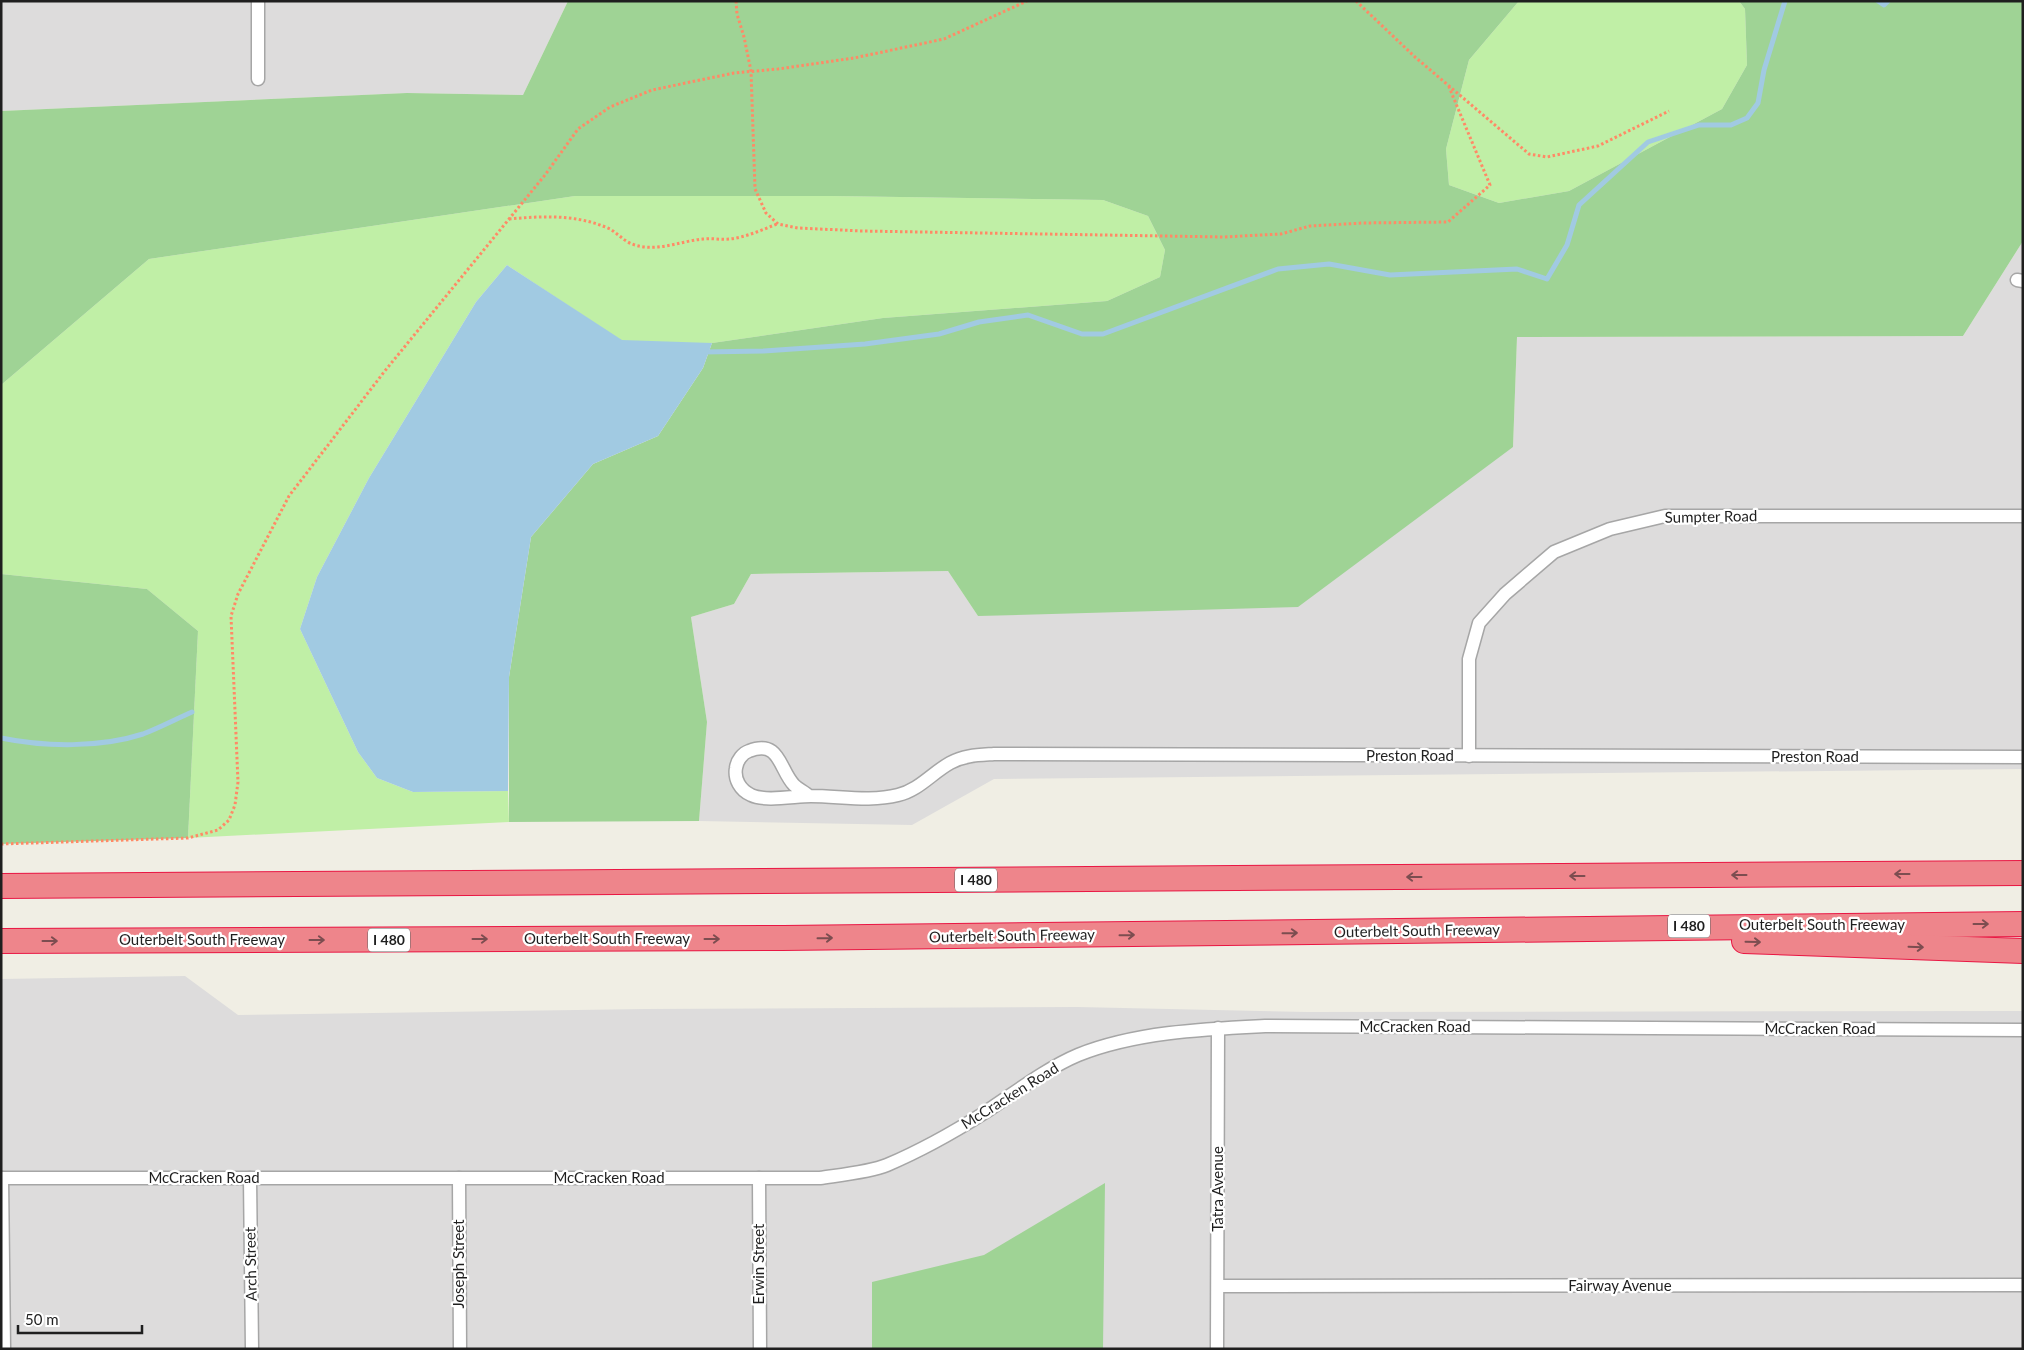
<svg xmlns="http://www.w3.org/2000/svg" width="2024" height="1350" font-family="Lato,sans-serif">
<rect width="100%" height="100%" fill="#f0eee4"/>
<g fill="#dddcdc">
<polygon points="1,1 568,1 523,95 407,93 1,111"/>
<polygon points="2023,241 2023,769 994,779 912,825 699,821 707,722 691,617 734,604 751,574 948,571 978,616 1513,447 1517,337 1963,336"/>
<polygon points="185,976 238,1015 645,1009 1077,1007 1307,1012 2023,1011 2023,1349 1,1349 1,979"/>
</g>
<g fill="#c0efa6">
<polygon points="1519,1 1739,1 1745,9 1747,65 1722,109 1569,191 1499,203 1449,185 1446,149 1469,60"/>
<polygon points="575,196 832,196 1103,200 1148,216 1165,250 1160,277 1107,301 883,318 712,343 686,343 622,341 507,265 476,302 369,478 317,577 300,629 358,752 377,778 413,792 508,791 509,822 188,838 198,631 147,589 1,574 1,385 149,259"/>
</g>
<g fill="#9fd395">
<polygon points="568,1 1519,1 1469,60 1446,149 1449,185 1499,203 1569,191 1722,109 1747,65 1745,9 1739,1 2023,1 2023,241 1963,336 1517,337 1513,447 1298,607 978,616 948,571 751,574 734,604 691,617 707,722 699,821 509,822 509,677 531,537 593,464 658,436 703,368 712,343 883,318 1107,301 1160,277 1165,250 1148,216 1103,200 832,196 575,196 149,259 1,385 1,111 407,93 523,95"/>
<polygon points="1,574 147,589 198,631 188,838 1,844"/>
<polygon points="1105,1183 1103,1349 872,1349 872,1282 984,1255"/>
</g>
<polygon fill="#a1cae2" points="507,265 622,340 712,343 703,368 658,436 593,464 531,537 509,677 508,791 413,792 377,778 358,752 300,629 317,577 369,478 476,302"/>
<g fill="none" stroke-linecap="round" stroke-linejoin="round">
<g stroke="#a1cae2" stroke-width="5">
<polyline points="1878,1 1884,5 1888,1"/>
<polyline points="703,352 764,351 865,344 939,334 979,322 1028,315 1082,334 1103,334 1278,269 1329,264 1390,275 1517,269 1547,279 1567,245 1579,205 1648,142 1699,125 1731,125 1747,118 1758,103 1764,70 1785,1"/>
<path d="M1,738C45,747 100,748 143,734C159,728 176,719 192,712"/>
</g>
<g stroke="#a6a6a6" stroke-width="15">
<g id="minor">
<polyline points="258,1 258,79"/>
<polyline points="2017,280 2023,281"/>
<polyline points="1469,756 1469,659 1479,623 1505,594 1554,552 1610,529 1665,516 2023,516"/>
<path d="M809,796C805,792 798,789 794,785C779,769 780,739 749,751C743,753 737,760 736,768C734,779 740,790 751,795C765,802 795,796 811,796C839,796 871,802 898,795C919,790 932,773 950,763C964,755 979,755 994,754L2023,757"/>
<path d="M1,1178H820C840,1175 870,1172 887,1165C920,1151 954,1132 984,1113C1013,1094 1047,1068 1078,1055C1135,1032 1205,1029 1265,1026L2023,1030"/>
<polyline points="2,1178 4,1349"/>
<polyline points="250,1178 252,1349"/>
<polyline points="459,1178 460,1349"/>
<polyline points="759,1178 760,1349"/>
<polyline points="1218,1286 2023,1285"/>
<polyline points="1217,1349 1218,1028"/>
</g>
</g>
<g stroke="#e91643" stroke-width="26">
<g id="motorway">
<polyline points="1,886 2023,873"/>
<path d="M1,941C262,940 523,941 783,938C1197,935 1610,927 2023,924"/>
<polyline points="1744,941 2023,951"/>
</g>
</g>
<g stroke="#ff8a66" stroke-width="3" stroke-dasharray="2.5 2.5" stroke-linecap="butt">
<polyline points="736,1 737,14 744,37 751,71 755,189 766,213 778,224 798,228 862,231 1223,237 1281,234 1310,226 1363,223 1448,222 1490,185 1449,87"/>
<polyline points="1356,1 1415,57 1529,154 1547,157 1598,146 1669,111"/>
<path d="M509,219C543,216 577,214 610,229C617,233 624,241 632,244C656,253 680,241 703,239C712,238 721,240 730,239C746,237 762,230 777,224"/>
<polyline points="1,844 188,838 218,830 229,820 235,805 238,782 231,616 238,594 289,496 384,372 545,175 578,129 610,107 652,90 734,73 778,69 854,58 944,39 1027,1"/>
</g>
<use href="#minor" stroke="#fff" stroke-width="12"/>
<use href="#motorway" stroke="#ee858b" stroke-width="24"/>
</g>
<defs><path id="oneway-shaft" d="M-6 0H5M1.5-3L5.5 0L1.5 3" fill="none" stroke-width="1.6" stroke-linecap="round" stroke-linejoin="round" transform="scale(1.25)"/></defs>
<g stroke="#7c4d50">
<use href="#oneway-shaft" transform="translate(1902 874) rotate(180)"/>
<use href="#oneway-shaft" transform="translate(1739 875) rotate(180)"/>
<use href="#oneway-shaft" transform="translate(1577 876) rotate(180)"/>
<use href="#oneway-shaft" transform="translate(1414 877) rotate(180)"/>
<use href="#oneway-shaft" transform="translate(1981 924)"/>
<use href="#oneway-shaft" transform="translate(1290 933) rotate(-1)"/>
<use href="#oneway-shaft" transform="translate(1127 935) rotate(-1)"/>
<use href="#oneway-shaft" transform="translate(825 938) rotate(-1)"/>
<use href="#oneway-shaft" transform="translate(480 939)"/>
<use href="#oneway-shaft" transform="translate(712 939)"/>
<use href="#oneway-shaft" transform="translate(317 940)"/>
<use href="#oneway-shaft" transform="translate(50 941)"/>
<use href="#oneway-shaft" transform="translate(1753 942) rotate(1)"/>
<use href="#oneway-shaft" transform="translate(1916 947) rotate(2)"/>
</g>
<g text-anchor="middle" stroke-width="4.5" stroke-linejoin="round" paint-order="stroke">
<g fill="#fff" stroke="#626262" stroke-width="1">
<rect x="955" y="868.5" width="42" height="23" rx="4"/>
<rect x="1668" y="914.5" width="42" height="23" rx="4"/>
<rect x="368" y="928.5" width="42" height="23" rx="4"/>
</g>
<g font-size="14" font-weight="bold" fill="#1f1f1f">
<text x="976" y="885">I 480</text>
<text x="1689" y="931">I 480</text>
<text x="389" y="945">I 480</text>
</g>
<g font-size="15" fill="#1f1f1f" stroke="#fff">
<text transform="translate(1711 517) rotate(-1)" y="5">Sumpter Road</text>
<text x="1410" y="761">Preston Road</text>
<text x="1815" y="762">Preston Road</text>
<text x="1822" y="930">Outerbelt South Freeway</text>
<text transform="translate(1417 931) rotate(-1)" y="5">Outerbelt South Freeway</text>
<text transform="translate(1012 936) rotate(-1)" y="5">Outerbelt South Freeway</text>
<text x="607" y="944">Outerbelt South Freeway</text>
<text x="202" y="945">Outerbelt South Freeway</text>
<text x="1415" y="1032">McCracken Road</text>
<text x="1820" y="1034">McCracken Road</text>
<text transform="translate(1010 1096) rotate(-32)" y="5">McCracken Road</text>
<text x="204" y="1183">McCracken Road</text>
<text x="609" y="1183">McCracken Road</text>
<text transform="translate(1218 1189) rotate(-90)" y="5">Tatra Avenue</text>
<text transform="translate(251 1264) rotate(-91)" y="5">Arch Street</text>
<text transform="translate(459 1264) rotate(-90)" y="5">Joseph Street</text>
<text transform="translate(759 1264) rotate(-90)" y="5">Erwin Street</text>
<text x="1620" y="1291">Fairway Avenue</text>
</g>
</g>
<rect width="2024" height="1350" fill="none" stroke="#1f1f1f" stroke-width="5"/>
<path d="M18 1325v8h124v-8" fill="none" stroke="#1f1f1f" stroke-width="2.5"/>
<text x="25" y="1325" font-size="15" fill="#1f1f1f" stroke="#ffffff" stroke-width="4" paint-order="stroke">50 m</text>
</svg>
